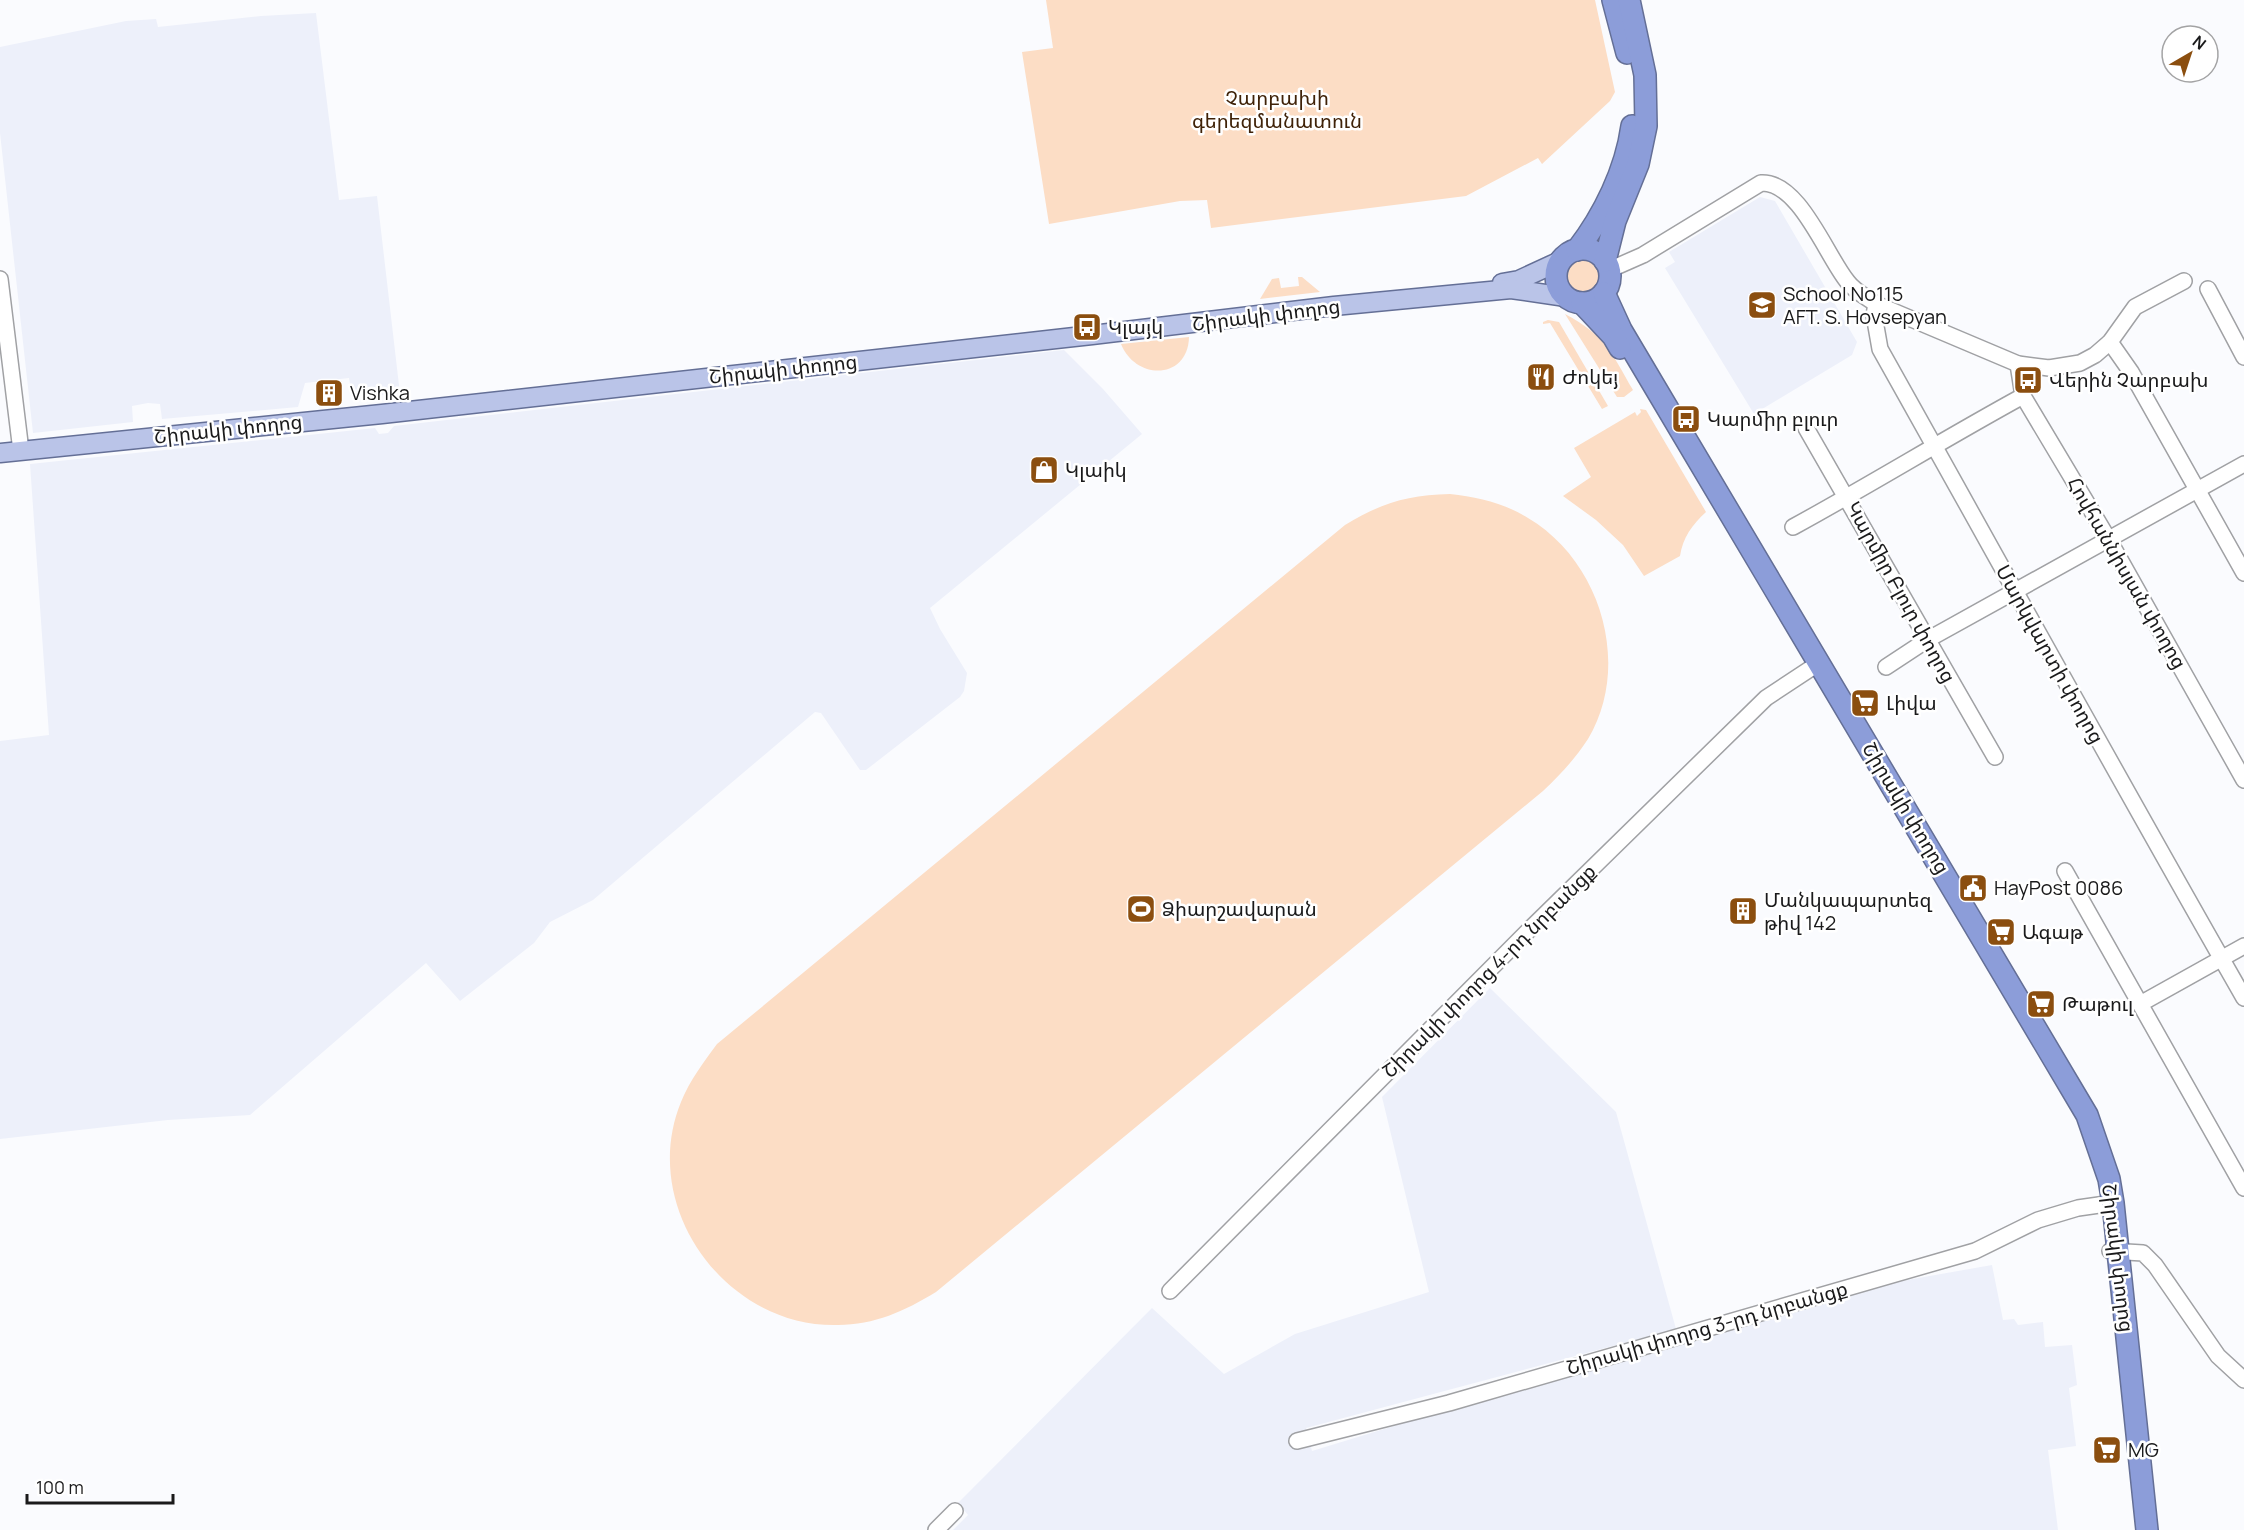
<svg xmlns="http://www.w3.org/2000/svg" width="2244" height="1530" font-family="Manrope,'Noto Sans Armenian',sans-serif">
<rect width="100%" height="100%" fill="#fafbfe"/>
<g fill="#edf0fa">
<polygon points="316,13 339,200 377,196 400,394 369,396 368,394 352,397 349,378 305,383 298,407 162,419 160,404 148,403 132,406 133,422 33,433 0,133 0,47 126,21 156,19 158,27 261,16"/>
<polygon points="1760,197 1775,201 1857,342 1852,355 1754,414 1665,268 1675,262 1669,252"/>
<polygon points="1064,350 1103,389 1142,434 930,608 940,629 967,673 964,691 960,697 866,770 860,770 821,713 815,712 593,900 550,922 534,943 460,1001 426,963 250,1115 168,1120 0,1139 0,741 49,735 30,464 375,428 379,434 388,433 394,426"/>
<polygon points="1490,988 1616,1112 1676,1329 1306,1428 1312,1451 1650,1348 1762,1321 1890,1283 1992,1265 2003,1320 2014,1319 2018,1325 2043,1322 2045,1347 2072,1345 2077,1385 2069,1388 2076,1446 2048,1450 2058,1530 953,1530 968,1515 958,1503 1152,1308 1224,1374 1295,1334 1429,1292 1382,1097"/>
</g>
<g fill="#fcddc5">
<polygon points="1046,0 1595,0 1615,92 1610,101 1542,164 1538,158 1466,196 1211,228 1207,200 1180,201 1049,224 1022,52 1053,48"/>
<circle cx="1583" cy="276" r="20"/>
<polygon points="1298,277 1302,277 1320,292 1260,299 1272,279 1279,278 1281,288 1299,286"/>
<path d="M1565,314C1606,336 1611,352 1633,390L1624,397H1617Z"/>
<polygon points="1548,320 1559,322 1608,406 1602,409 1550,323 1543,324 1543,322"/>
<path d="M1189,337C1188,380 1136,381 1121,344Z"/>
<path d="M1640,409L1646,410L1706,512C1692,525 1683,537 1680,556L1644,576L1623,545L1596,520L1563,496L1591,477L1574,448L1635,412L1637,416L1641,412Z"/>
<path d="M1450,494C1478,497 1504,503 1528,518C1601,561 1632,665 1588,739C1575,759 1560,775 1543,791L936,1292C905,1311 874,1325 838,1325C726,1328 638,1207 681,1102C690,1080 703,1063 717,1044L1345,525C1381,503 1408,495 1450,494Z"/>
</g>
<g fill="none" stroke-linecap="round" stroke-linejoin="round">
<g stroke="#a0a1a4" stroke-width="18">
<g id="minor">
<path d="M1609,270L1643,255L1761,183C1799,181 1826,255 1847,281C1854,291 1866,297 1876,304L2018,364L2049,368L2080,363L2095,355L2110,342L2135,307L2184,281"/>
<polyline points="0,279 21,451"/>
<polyline points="2208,289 2244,357"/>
<path d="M1876,304L1874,315L1880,349C2001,565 2121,783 2244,998"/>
<polyline points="2110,342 2131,372 2244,573"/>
<polyline points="2018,364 2023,396 2109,540 2244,780"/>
<polyline points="1806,428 1995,757"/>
<path d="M1793,527C1870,485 1946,438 2023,396"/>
<polyline points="1886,667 1927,640 2244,464"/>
<polyline points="2065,871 2244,1188"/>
<polyline points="2140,1004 2244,946"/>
<polyline points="2110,1251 2143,1253 2155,1265 2218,1356 2244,1380"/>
<polyline points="1170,1291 1527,932 1766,698 1819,663"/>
<polyline points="1297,1441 1449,1403 1975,1251 2038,1220 2078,1208 2113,1203"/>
<polyline points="936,1530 955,1511"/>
</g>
</g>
<g stroke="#646f96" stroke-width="21">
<g id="major">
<polyline points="1502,283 1519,280 1560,261"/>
<polyline points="0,453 382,414 1092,335 1334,306 1511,289 1566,297"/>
</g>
</g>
<g stroke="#646f96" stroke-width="24">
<g id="highway">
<polyline points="1613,0 1627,53"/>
<circle cx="1583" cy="276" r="27"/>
<path d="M1577,250C1604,215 1626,170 1632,126"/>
<polyline points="1605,261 1615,221 1638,164 1646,126 1645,75 1629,0"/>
<polyline points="1604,293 1621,330 2087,1115 2109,1179 2113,1203 2147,1530"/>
<polyline points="1582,303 1613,336 1620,348"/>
</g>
</g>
<use href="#minor" stroke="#fff" stroke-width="15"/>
<use href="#major" stroke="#bac4e8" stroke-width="18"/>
<use href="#highway" stroke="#8c9dd9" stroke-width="21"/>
</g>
<defs>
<g id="school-square" transform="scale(1.5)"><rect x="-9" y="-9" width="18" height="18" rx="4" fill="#8b4e0f" stroke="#fff"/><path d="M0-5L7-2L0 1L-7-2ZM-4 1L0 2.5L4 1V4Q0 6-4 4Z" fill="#fff"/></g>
<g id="bus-square" transform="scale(1.5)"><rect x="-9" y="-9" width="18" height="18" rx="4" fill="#8b4e0f" stroke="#fff"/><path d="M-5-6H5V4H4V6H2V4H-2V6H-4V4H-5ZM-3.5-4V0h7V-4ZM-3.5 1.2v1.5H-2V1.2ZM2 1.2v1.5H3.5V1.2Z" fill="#fff"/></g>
<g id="restaurant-square" transform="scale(1.5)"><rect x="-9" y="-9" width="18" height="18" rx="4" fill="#8b4e0f" stroke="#fff"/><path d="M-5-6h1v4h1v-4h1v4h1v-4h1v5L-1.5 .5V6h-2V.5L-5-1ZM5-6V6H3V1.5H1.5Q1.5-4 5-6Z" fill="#fff"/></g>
<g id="building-square" transform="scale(1.5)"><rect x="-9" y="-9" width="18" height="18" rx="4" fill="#8b4e0f" stroke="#fff"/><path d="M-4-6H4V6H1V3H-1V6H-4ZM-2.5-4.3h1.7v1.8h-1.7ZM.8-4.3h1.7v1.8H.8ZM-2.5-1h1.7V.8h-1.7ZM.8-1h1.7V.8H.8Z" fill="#fff"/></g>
<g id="shop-square" transform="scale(1.5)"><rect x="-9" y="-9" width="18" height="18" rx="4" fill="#8b4e0f" stroke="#fff"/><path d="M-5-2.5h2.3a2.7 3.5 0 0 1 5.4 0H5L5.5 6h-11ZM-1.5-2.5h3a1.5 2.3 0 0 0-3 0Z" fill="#fff"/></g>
<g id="supermarket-square" transform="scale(1.5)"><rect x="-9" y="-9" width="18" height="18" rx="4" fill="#8b4e0f" stroke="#fff"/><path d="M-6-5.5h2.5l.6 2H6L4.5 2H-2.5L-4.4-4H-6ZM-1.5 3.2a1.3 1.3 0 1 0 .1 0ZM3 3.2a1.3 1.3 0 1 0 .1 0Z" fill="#fff"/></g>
<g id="civic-square" transform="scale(1.5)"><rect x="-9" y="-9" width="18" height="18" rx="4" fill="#8b4e0f" stroke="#fff"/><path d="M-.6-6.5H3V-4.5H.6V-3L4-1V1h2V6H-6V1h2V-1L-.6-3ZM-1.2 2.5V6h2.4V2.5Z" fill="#fff"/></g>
<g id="stadium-square" transform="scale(1.5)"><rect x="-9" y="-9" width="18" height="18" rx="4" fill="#8b4e0f" stroke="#fff"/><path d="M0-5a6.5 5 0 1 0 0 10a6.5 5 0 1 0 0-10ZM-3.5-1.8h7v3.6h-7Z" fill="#fff"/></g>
</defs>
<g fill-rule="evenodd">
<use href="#school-square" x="1762" y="305"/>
<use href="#bus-square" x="1087" y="327"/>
<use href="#restaurant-square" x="1541" y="377"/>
<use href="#bus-square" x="2028" y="380"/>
<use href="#building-square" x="329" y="393"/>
<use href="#bus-square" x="1686" y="419"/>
<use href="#shop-square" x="1044" y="470"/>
<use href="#supermarket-square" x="1865" y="703"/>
<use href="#civic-square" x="1973" y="888"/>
<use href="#stadium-square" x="1141" y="909"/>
<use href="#building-square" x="1743" y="911"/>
<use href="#supermarket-square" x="2001" y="932"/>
<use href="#supermarket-square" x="2041" y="1004"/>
<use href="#supermarket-square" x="2107" y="1450"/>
</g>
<g text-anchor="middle" stroke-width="5" stroke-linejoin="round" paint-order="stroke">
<g font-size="20" fill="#3f2208" stroke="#fff">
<text x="1277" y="105">Չարբախի<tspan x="1277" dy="23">գերեզմանատուն</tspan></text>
</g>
<g font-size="20" fill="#1a1a1b" stroke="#fff" text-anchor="start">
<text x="1783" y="301">School No115<tspan x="1783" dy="23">AFT. S. Hovsepyan</tspan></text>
<text x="1108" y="334">Կլայկ</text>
<text x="1562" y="384">Ժոկեյ</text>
<text x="2049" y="387">Վերին Չարբախ</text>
<text x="350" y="400">Vishka</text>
<text x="1707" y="426">Կարմիր բլուր</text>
<text x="1065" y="477">Կլաիկ</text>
<text x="1886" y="710">Լիվա</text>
<text x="1994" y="895">HayPost 0086</text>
<text x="1764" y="907">Մանկապարտեզ<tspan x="1764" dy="23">թիվ 142</tspan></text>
<text x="1162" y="916">Ձիարշավարան</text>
<text x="2022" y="939">Ագաթ</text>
<text x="2062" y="1011">Թաթուլ</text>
<text x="2128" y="1457">MG</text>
</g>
<g font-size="20" fill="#1a1a1b" stroke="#fff">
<text transform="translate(1266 315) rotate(-7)" y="7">Շիրակի փողոց</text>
<text transform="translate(783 369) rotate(-6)" y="7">Շիրակի փողոց</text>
<text transform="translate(228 429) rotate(-6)" y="7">Շիրակի փողոց</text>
<text transform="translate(2127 573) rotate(60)" y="7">Հովհաննիսյան փողոց</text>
<text transform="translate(1901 592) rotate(61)" y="7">Կարմիր Բլուր փողոց</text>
<text transform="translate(2050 654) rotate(61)" y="7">Մարկվարտի փողոց</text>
<text transform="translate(1906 808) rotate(59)" y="7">Շիրակի փողոց</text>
<text transform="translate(1489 971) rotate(-45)" y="7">Շիրակի փողոց 4-րդ նրբանցք</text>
<text transform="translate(2118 1258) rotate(83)" y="7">Շիրակի փողոց</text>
<text transform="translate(1707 1328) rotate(-16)" y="7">Շիրակի փողոց 3-րդ նրբանցք</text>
</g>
</g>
<g transform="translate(2190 54) rotate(39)"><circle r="28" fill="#ffffff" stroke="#a3a3a4" stroke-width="1.5"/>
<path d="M0-4.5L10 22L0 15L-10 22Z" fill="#8b4e0f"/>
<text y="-9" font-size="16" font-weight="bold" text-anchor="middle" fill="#1a1a1b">N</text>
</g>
<path d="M27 1494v9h146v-9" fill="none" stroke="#1a1a1b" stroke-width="3"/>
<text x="36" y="1494" font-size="18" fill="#1a1a1b" stroke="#ffffff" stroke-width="4.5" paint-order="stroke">100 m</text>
</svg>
